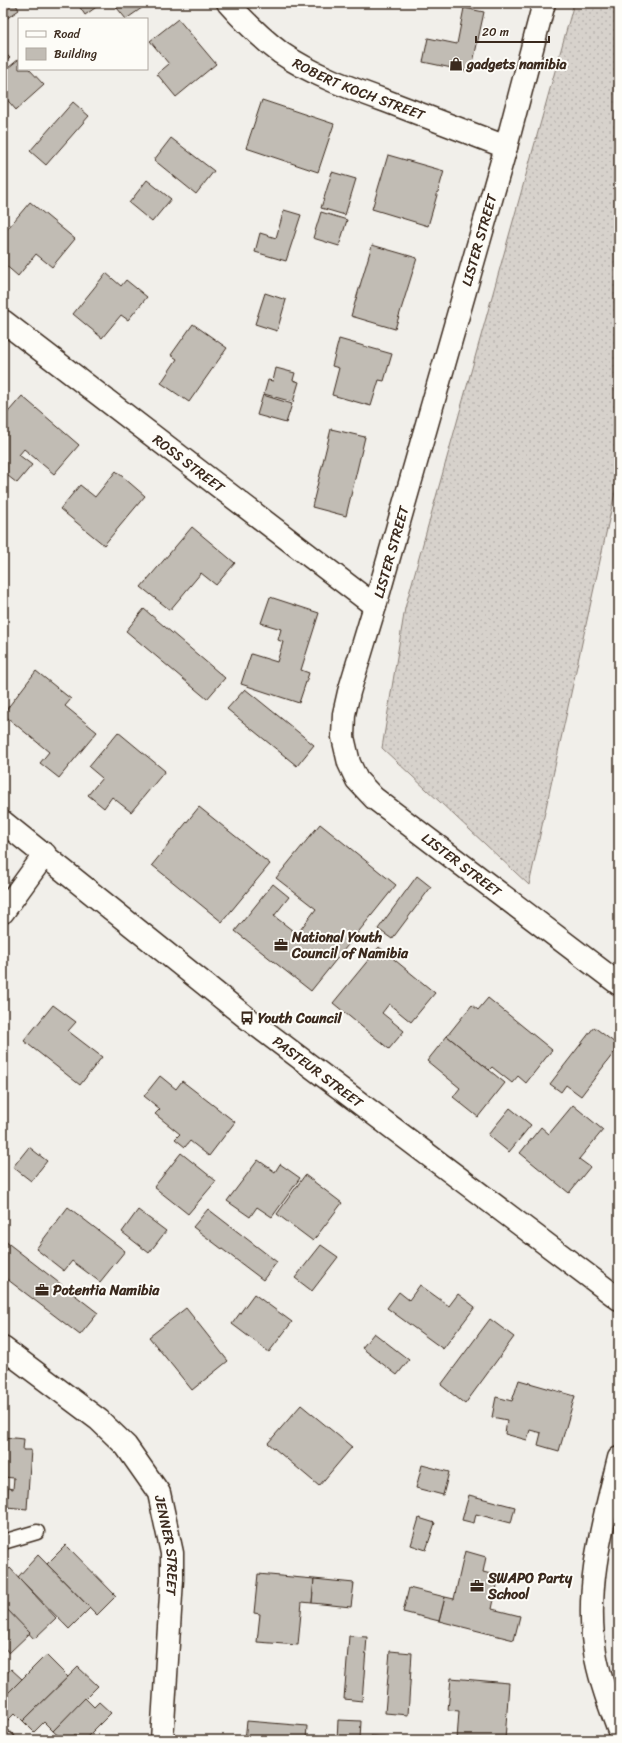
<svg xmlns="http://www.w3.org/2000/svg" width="622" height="1743" font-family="Sriracha,sans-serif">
<defs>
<pattern id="grass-dots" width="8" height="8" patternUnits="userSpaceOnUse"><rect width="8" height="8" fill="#d7d2cc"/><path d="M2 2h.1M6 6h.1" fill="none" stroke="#b9b4af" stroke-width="1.8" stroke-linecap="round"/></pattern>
</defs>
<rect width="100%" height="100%" fill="#f1efea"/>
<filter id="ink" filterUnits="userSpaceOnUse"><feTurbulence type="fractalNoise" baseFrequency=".025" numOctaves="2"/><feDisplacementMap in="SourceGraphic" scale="8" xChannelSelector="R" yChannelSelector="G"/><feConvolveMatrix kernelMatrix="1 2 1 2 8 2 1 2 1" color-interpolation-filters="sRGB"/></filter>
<g filter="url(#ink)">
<polygon fill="url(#grass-dots)" stroke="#897e75" points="574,3 619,3 619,474 529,885 382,748 405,608"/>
<g fill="#c1bcb4" stroke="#3b2a1e">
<polygon points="3,3 15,3 19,10 3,21"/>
<polygon points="77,3 102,3 85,15"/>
<polygon points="113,3 149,3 126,19"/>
<polygon points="464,8 484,12 471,72 423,62 428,38 457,44"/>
<polygon points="178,19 216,64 176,97 157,74 169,64 150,41"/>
<polygon points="3,51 10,58 3,64"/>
<polygon points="19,59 19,69 29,69 44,85 16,110 3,95 3,72"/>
<polygon points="262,100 334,124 318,172 246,148"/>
<polygon points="73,102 89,116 46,165 30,151"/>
<polygon points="171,138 214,171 196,194 154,160"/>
<polygon points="388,155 444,171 428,226 372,209"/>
<polygon points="332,172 356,179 345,215 321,208"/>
<polygon points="147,180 171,199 152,222 129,203"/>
<polygon points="30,202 75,239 52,267 36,254 18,276 3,263 3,234"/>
<polygon points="284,210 301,215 286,261 255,252 260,233 276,238"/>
<polygon points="321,212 347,220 339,246 313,238"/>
<polygon points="372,245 417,258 395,329 351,316"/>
<polygon points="106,273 121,286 126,280 147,297 128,320 121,315 102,338 73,314"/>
<polygon points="265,293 286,300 277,331 255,324"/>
<polygon points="193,324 227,348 189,402 161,383 177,359 171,355"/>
<polygon points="339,339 392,354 384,381 379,380 371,406 332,395 339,368 332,366"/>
<polygon points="276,368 295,373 293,380 299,382 293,402 264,394 268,380 273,381"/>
<polygon points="263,395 292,404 286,423 257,415"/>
<polygon points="22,396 79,445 54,474 24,449 19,455 32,465 17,483 3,472 3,418"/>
<polygon points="331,429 365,437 346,516 312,507"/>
<polygon points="116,471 145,496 104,545 60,509 80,485 95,497"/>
<polygon points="192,527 235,563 216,585 201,573 170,610 141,587"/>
<polygon points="270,597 319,613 301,670 309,673 299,703 241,684 251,654 277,662 283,642 278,640 281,629 261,623"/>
<polygon points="144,609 225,678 207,699 126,631"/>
<polygon points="36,671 71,699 65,706 97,732 59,778 40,763 49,752 3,714"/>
<polygon points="245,689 314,745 297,766 227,709"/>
<polygon points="118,732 165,771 131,812 112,797 104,808 88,795 102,778 89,767"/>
<polygon points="199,807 270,864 222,922 152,865"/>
<polygon points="320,824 396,885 311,991 235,931 273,884 289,897 274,916 297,934 316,909 276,878"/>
<polygon points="417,876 431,887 392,939 378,929"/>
<polygon points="379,947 435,993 411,1022 389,1004 382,1013 404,1031 389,1049 333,1003"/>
<polygon points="488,998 552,1050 526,1083 518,1076 512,1083 492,1067 489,1070 447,1036 472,1005 478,1010"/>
<polygon points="53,1005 76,1022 68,1031 102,1057 80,1085 24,1041"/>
<polygon points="594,1027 619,1046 581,1096 566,1085 561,1092 550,1084"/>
<polygon points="447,1036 505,1083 478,1117 453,1097 460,1088 427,1061"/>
<polygon points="160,1076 176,1089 182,1081 235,1122 209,1156 190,1141 185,1147 175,1139 180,1134 155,1114 160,1109 144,1096"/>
<polygon points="573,1105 603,1130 579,1159 590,1167 569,1193 520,1153 541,1127 549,1134"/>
<polygon points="510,1108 531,1125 509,1152 488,1135"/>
<polygon points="29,1147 47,1161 31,1181 13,1167"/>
<polygon points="181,1153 216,1181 188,1214 154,1187"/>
<polygon points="258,1160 275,1172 280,1164 300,1178 272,1217 257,1207 250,1217 227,1201"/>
<polygon points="305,1175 342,1203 313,1241 277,1214"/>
<polygon points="68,1207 125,1251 100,1282 72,1261 64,1271 36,1249"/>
<polygon points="208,1209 277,1262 263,1280 193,1227"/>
<polygon points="138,1210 166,1231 149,1253 122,1232"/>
<polygon points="5,1241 98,1313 80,1335 3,1276 3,1244"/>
<polygon points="321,1245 338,1257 312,1291 295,1278"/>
<polygon points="420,1285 449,1306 458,1294 475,1307 443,1349 387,1308 399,1292 409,1300"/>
<polygon points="254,1294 292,1322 269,1352 232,1324"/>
<polygon points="186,1308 228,1361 192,1390 149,1337"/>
<polygon points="490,1319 514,1337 465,1404 441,1385"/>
<polygon points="374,1333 409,1360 397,1375 362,1348"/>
<polygon points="519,1380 575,1396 559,1451 538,1445 541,1433 530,1430 527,1440 505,1434 507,1420 492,1417 496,1397 512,1401"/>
<polygon points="301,1405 352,1447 319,1486 268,1443"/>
<polygon points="4,1437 24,1439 23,1450 31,1450 27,1509 7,1507 8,1488 13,1489 14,1478 3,1477"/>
<polygon points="422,1465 449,1472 443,1495 416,1488"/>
<polygon points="469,1495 515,1507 511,1523 476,1514 474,1523 462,1520"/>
<polygon points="419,1518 435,1523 426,1550 411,1545"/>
<polygon points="66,1545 116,1596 97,1615 47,1564"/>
<polygon points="465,1551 486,1557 483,1572 499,1576 492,1609 520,1616 514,1640 439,1621 445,1597 454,1599"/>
<polygon points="38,1555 90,1608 69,1629 18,1577"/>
<polygon points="10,1568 56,1618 34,1639 3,1605 3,1575"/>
<polygon points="258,1574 314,1579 312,1603 302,1602 298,1645 257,1642 260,1614 254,1613"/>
<polygon points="314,1579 354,1583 351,1607 312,1603"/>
<polygon points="409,1588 445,1597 439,1621 403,1612"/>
<polygon points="3,1605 30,1633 9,1653 3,1646"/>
<polygon points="349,1636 367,1637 362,1701 344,1699"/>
<polygon points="390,1651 412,1653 408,1715 385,1713"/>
<polygon points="46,1655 68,1677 23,1721 15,1713 6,1722 3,1718 3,1698"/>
<polygon points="78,1667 98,1686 53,1731 44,1722 34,1732 23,1721"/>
<polygon points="11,1669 22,1679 3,1698 3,1677"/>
<polygon points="451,1678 509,1683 505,1740 457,1740 459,1711 448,1710"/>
<polygon points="85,1698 94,1707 99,1702 111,1713 84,1740 81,1740 75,1734 69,1740 63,1740 53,1731"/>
<polygon points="338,1720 361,1721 360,1740 337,1740"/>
<polygon points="247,1721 307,1726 306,1740 245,1740"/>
<polygon points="371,1736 385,1737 385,1740 370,1740"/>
</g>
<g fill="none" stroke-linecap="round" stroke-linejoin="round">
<g stroke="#3b2a1e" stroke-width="17">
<g id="service">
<polyline points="3,1542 37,1532"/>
<polyline points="3,1738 8,1740"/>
</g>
</g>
<g stroke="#3b2a1e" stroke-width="25">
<g id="minor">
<path id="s1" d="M228,3C244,21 261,38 281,53C313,75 350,88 386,101C426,116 466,132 506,147"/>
<path id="s2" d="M544,3L506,147L375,606L349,692L344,714L343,737L349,763L357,780L374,798L619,984"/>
<path id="s3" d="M3,321L375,606"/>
<polyline points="3,912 45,854"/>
<path id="s4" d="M3,1348L99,1420L126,1446L159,1493L172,1553V1579L162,1740"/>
</g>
</g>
<g stroke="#3b2a1e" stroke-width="25">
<g id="secondary">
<path id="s5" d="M3,822L247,1018L619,1299"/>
<path d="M619,1458C603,1523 583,1590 596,1658C601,1683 610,1707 619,1731"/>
</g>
</g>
<use href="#service" stroke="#fdfcf7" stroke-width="14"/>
<use href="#minor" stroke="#fdfcf7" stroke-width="22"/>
<use href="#secondary" stroke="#fdfcf7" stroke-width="22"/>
</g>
</g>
<defs>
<g id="shop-bare" transform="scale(1.08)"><path d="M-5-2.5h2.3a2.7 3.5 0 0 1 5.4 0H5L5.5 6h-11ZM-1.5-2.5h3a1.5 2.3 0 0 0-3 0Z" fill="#3b2a1e" stroke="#fdfcf7" stroke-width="2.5" paint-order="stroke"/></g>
<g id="office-bare" transform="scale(1.08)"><path d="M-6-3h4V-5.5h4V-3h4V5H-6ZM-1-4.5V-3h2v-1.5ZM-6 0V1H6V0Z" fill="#3b2a1e" stroke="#fdfcf7" stroke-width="2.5" paint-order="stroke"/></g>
<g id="bus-bare" transform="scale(1.08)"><path d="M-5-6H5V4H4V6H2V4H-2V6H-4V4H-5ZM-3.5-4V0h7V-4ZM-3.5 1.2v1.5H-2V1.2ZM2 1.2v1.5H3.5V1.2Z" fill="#3b2a1e" stroke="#fdfcf7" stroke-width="2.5" paint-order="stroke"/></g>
</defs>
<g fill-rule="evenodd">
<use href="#shop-bare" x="456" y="64"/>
<use href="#office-bare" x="281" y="945"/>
<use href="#bus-bare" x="247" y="1018"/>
<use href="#office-bare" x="42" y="1290"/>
<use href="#office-bare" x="477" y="1586"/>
</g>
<g text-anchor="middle" stroke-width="4" stroke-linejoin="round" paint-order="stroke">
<g font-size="14" font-weight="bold" fill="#3b2a1e" stroke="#fdfcf7" text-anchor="start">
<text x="467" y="69">gadgets namibia</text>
<text x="292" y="942">National Youth<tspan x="292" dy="16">Council of Namibia</tspan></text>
<text x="258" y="1023">Youth Council</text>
<text x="53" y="1295">Potentia Namibia</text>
<text x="488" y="1583">SWAPO Party<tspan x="488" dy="16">School</tspan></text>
</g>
<g font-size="14" fill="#3b2a1e" stroke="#fdfcf7">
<text dy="5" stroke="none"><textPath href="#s1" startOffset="159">ROBERT KOCH STREET</textPath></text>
<text transform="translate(479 240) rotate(-74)" y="5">LISTER STREET</text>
<text dy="5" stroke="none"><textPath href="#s3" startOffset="234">ROSS STREET</textPath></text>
<text transform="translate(391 552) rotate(-74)" y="5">LISTER STREET</text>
<text dy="5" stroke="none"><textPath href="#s2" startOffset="942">LISTER STREET</textPath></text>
<text dy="5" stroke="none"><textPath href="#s5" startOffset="402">PASTEUR STREET</textPath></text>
<text dy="5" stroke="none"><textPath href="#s4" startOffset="268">JENNER STREET</textPath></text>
</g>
</g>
<rect width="622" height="1743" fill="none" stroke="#fdfcf7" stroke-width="16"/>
<rect x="8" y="8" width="606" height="1727" fill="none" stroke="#3b2a1e" stroke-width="1.5" filter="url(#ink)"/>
<rect x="18" y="18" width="130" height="52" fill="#fdfcf7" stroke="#afa8a0"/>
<rect x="26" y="31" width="20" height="6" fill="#fdfcf7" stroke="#afa8a0"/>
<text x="54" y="38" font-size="12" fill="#3b2a1e">Road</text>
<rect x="26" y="48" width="20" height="12" fill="#c1bcb4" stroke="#afa8a0"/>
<text x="54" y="58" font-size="12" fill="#3b2a1e">Building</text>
<path d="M476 36v6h73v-6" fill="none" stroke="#3b2a1e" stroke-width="2"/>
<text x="482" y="36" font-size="12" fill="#3b2a1e" stroke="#fdfcf7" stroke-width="3" paint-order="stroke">20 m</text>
</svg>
